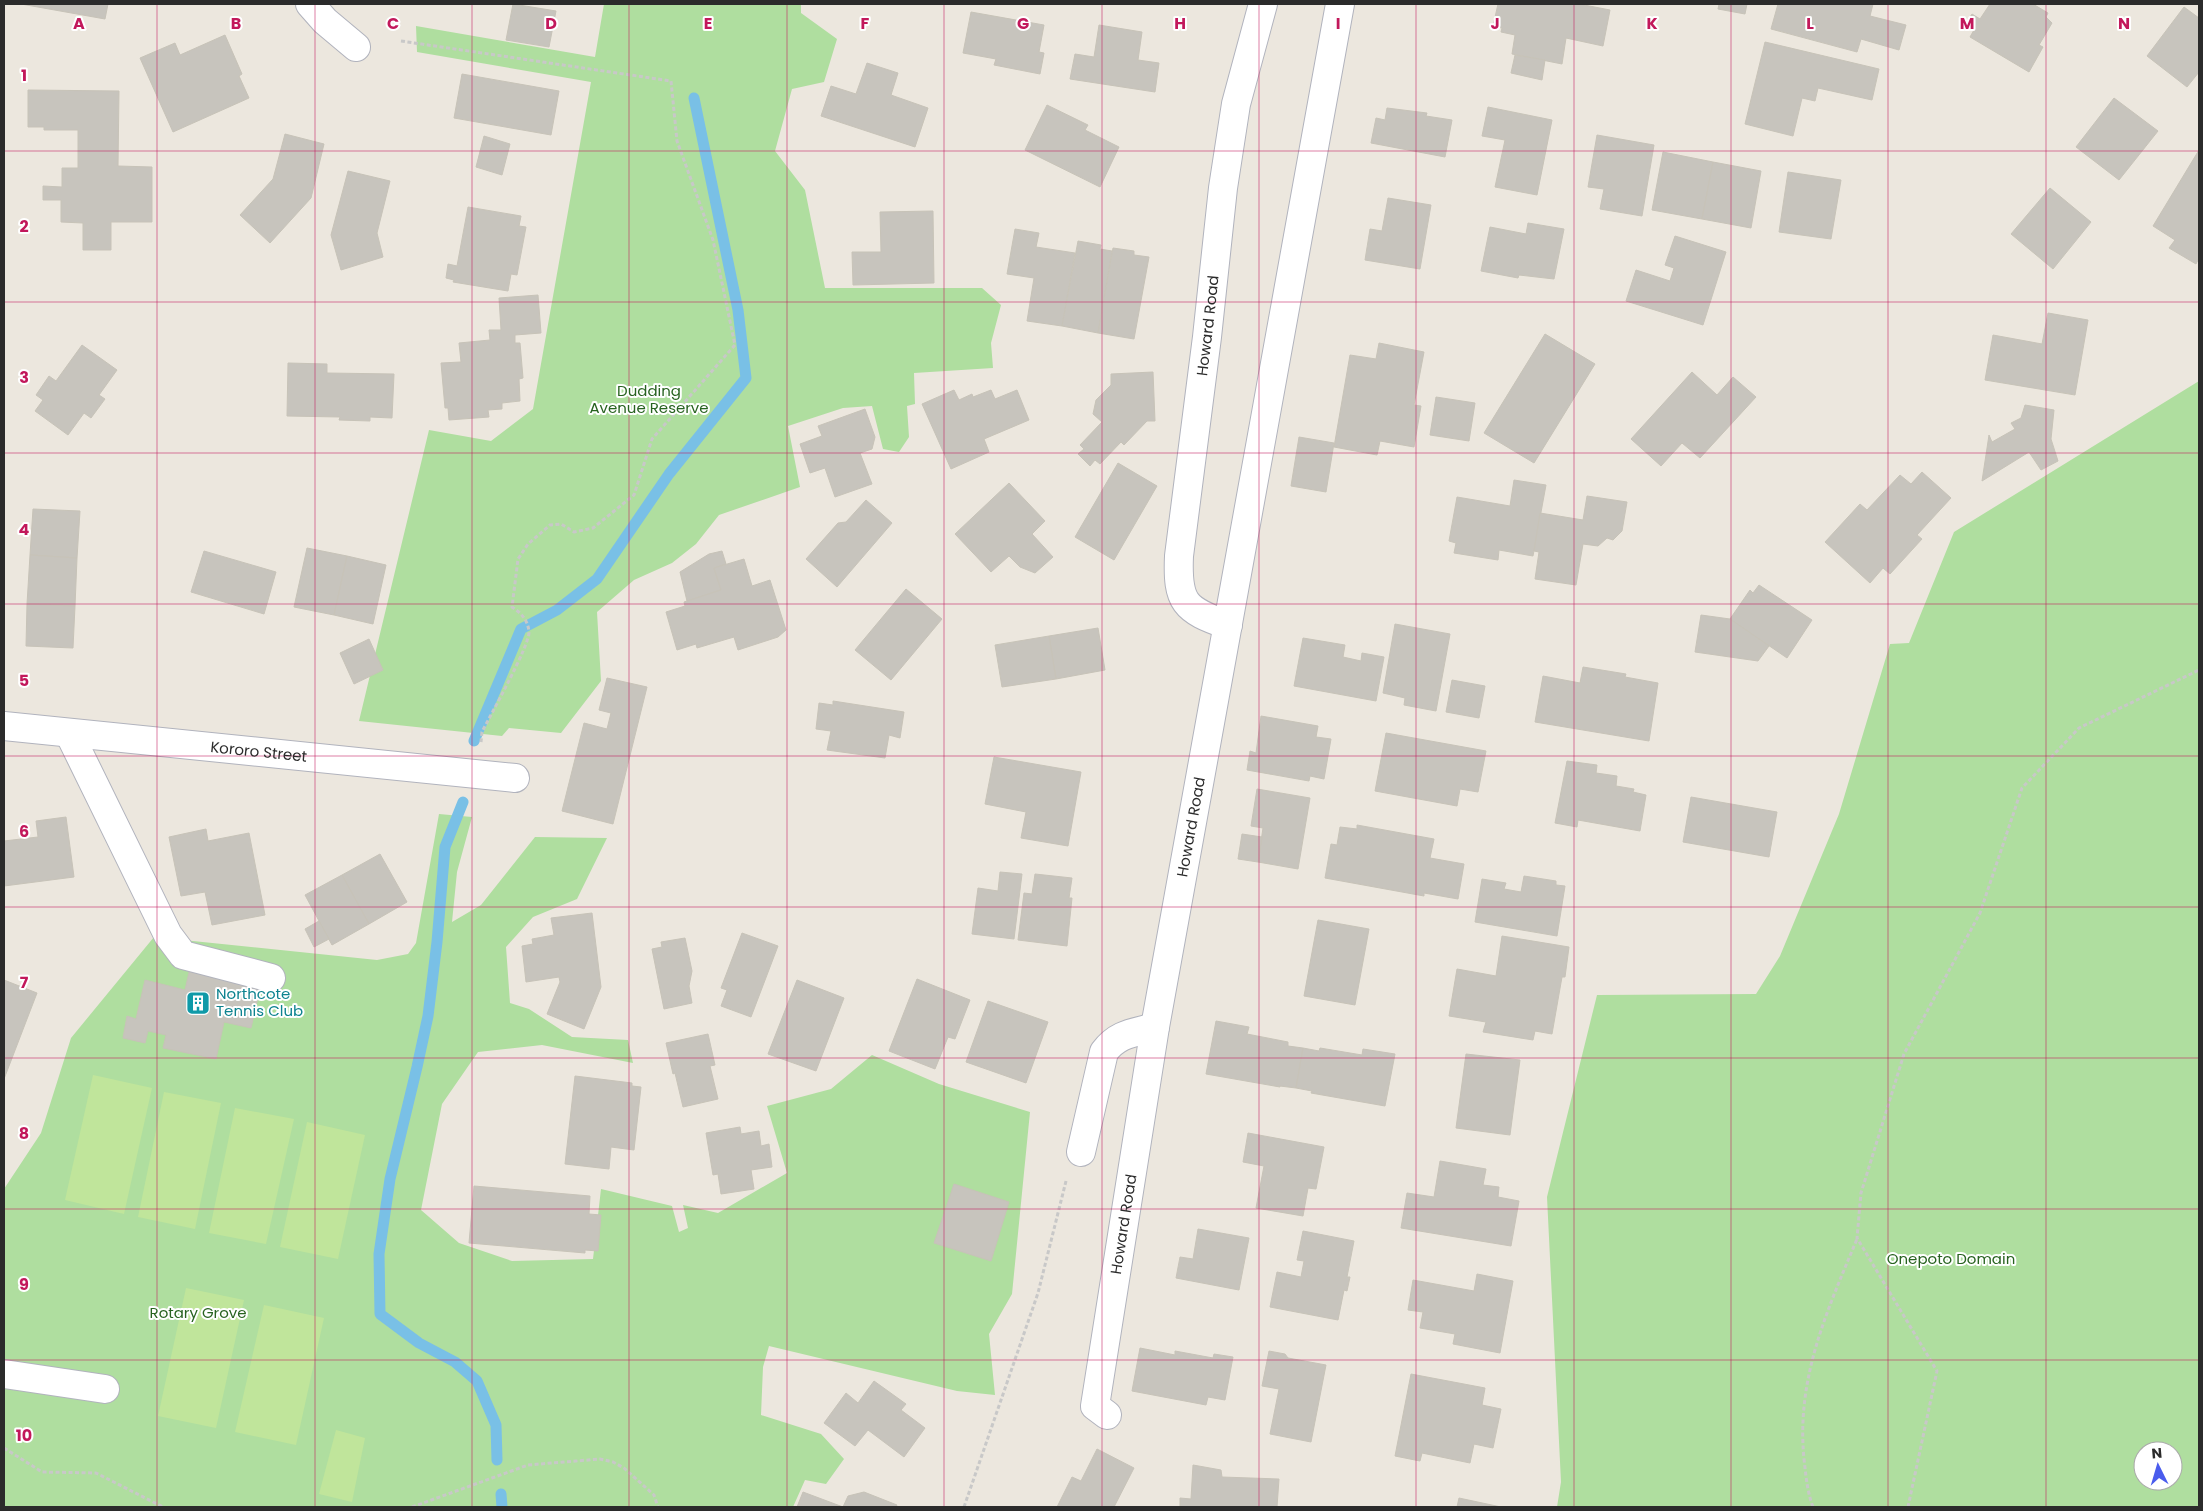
<svg xmlns="http://www.w3.org/2000/svg" width="2203" height="1511" font-family="Poppins,sans-serif">
<rect width="100%" height="100%" fill="#ece7de"/>
<g fill="#afde9f" fill-rule="evenodd">
<polygon points="604,4 801,4 801,13 837,39 824,82 792,89 775,151 805,190 825,288 982,288 1001,305 991,343 993,368 914,373 915,404 907,406 909,437 899,452 883,449 872,406 843,408 788,426 800,487 719,515 696,544 672,563 634,580 597,612 601,681 561,733 509,728 502,736 359,721 429,430 491,441 533,409 591,82 417,52 416,26 595,57"/>
<path d="M2199,381V1507H1557L1561,1482L1547,1197L1597,995L1756,994L1780,956L1839,814L1890,644L1909,643L1954,532ZM2143,1451H2173V1481H2143Z"/>
<polygon points="439,814 472,817 457,872 452,922 481,905 535,837 607,838 577,899 533,917 506,947 510,1003 529,1009 572,1037 628,1040 633,1063 542,1045 478,1052 442,1104 421,1210 459,1243 512,1261 593,1259 601,1189 672,1206 679,1232 688,1228 683,1205 718,1213 787,1173 767,1106 831,1089 872,1055 939,1084 1030,1112 1012,1294 989,1334 995,1395 957,1391 769,1346 763,1367 761,1415 821,1434 844,1459 826,1484 805,1480 793,1507 4,1507 4,1189 41,1133 71,1038 154,937 377,960 408,954 416,943"/>
</g>
<g fill="#c0e59b">
<polygon points="93,1075 152,1088 124,1214 65,1200"/>
<polygon points="164,1092 221,1103 195,1229 138,1217"/>
<polygon points="235,1108 294,1119 266,1244 209,1233"/>
<polygon points="307,1122 365,1135 338,1259 280,1247"/>
<polygon points="186,1288 244,1300 216,1428 158,1416"/>
<polygon points="264,1305 324,1318 296,1445 235,1432"/>
<polygon points="336,1430 365,1438 352,1502 319,1494"/>
</g>
<g fill="none" stroke-linecap="round" stroke-linejoin="round">
<g stroke="#79c0e6" stroke-width="11">
<polyline points="474,741 521,629 557,610 597,579 669,474 746,378 738,310 694,98"/>
<polyline points="463,802 445,847 437,942 428,1016 417,1067 390,1179 379,1254 380,1314 419,1343 455,1362 477,1381 496,1425 497,1460"/>
<polyline points="501,1494 502,1507"/>
</g>
</g>
<g fill="#c7c4bd" stroke="#c7c3b8">
<polygon points="21,4 108,4 105,19"/>
<polygon points="513,4 556,11 549,47 506,40"/>
<polygon points="1498,4 1579,4 1610,10 1603,46 1566,38 1562,64 1512,54 1515,35 1501,32 1502,28 1493,26"/>
<polygon points="1719,4 1747,4 1745,14 1718,9"/>
<polygon points="1778,4 1873,4 1870,16 1906,25 1899,50 1861,39 1857,52 1771,29"/>
<polygon points="1990,4 2033,4 2048,13 2046,17 2052,23 2039,45 2043,47 2029,72 1970,37 1974,30 1965,25 1972,14 1980,19"/>
<polygon points="2184,7 2199,18 2199,72 2187,87 2147,56"/>
<polygon points="971,12 1044,25 1039,52 1044,53 1040,74 994,65 996,59 963,53"/>
<polygon points="1099,25 1142,32 1138,60 1159,63 1155,92 1070,79 1075,54 1094,57"/>
<polygon points="225,35 242,74 239,76 249,98 173,132 140,58 175,43 180,55"/>
<polygon points="1765,42 1879,69 1872,100 1818,88 1815,101 1802,98 1793,136 1745,124"/>
<polygon points="1515,55 1545,60 1542,80 1511,73"/>
<polygon points="867,63 898,73 891,95 928,108 915,147 821,116 831,86 856,94"/>
<polygon points="462,74 559,91 551,135 454,118"/>
<polygon points="28,90 119,91 118,166 152,167 152,222 111,222 111,250 83,250 83,223 61,222 61,200 43,200 43,186 62,187 62,168 78,168 78,130 44,130 44,127 28,127"/>
<polygon points="2114,98 2158,131 2119,180 2076,147"/>
<polygon points="1047,105 1088,125 1085,130 1119,147 1100,187 1025,150"/>
<polygon points="1488,107 1552,120 1537,195 1495,187 1505,140 1482,136"/>
<polygon points="1387,108 1427,113 1426,116 1452,120 1445,157 1371,143 1376,118 1385,120"/>
<polygon points="285,134 324,144 311,198 270,243 240,215 273,179"/>
<polygon points="1597,135 1654,145 1642,216 1600,209 1604,189 1588,187"/>
<polygon points="484,136 510,144 502,175 476,167"/>
<polygon points="2199,150 2199,258 2196,264 2169,248 2175,240 2153,226"/>
<polygon points="1663,152 1713,162 1702,219 1652,210"/>
<polygon points="1713,162 1761,171 1751,228 1702,219"/>
<polygon points="348,171 390,181 377,233 383,257 341,270 331,235"/>
<polygon points="1788,172 1841,180 1831,239 1779,232"/>
<polygon points="2050,188 2091,222 2053,269 2011,234"/>
<polygon points="1388,198 1431,205 1420,269 1365,260 1370,229 1382,231"/>
<polygon points="468,207 521,216 519,226 526,227 517,275 511,274 508,291 453,282 454,280 446,278 448,264 457,266"/>
<polygon points="933,211 934,283 853,285 852,252 881,252 880,212"/>
<polygon points="1528,223 1564,229 1554,279 1519,275 1518,278 1481,271 1490,227 1526,234"/>
<polygon points="1015,229 1039,233 1036,247 1075,253 1062,326 1027,321 1034,278 1007,274"/>
<polygon points="1675,236 1726,252 1703,325 1626,301 1636,270 1670,281 1674,268 1665,265"/>
<polygon points="1078,241 1101,245 1100,249 1112,251 1098,333 1062,326"/>
<polygon points="1113,248 1134,251 1134,255 1149,257 1134,339 1098,333"/>
<polygon points="538,295 541,333 515,335 515,343 520,343 523,378 519,379 520,401 502,403 502,409 488,410 489,417 449,420 448,408 445,408 441,363 461,362 459,343 490,340 489,330 501,330 499,298"/>
<polygon points="2048,313 2088,320 2075,395 1985,380 1993,335 2042,344"/>
<polygon points="1545,334 1595,364 1534,463 1484,433"/>
<polygon points="1379,343 1424,352 1414,405 1421,406 1414,447 1380,441 1377,455 1334,447 1350,355 1376,359"/>
<polygon points="82,345 117,370 99,395 105,399 91,418 84,413 68,435 35,411 43,400 36,395 49,376 56,381"/>
<polygon points="288,363 327,364 327,373 394,374 392,418 370,417 370,421 339,420 340,417 287,416"/>
<polygon points="1153,372 1155,421 1147,421 1124,445 1121,442 1100,464 1095,460 1090,466 1078,454 1084,449 1080,445 1102,422 1093,414 1096,400 1111,385 1111,374"/>
<polygon points="1692,372 1717,395 1733,377 1756,397 1700,458 1682,443 1661,466 1631,439"/>
<polygon points="954,390 959,400 972,394 973,397 991,390 995,399 1017,390 1029,420 984,439 989,452 951,469 922,404"/>
<polygon points="1436,397 1475,403 1469,441 1430,435"/>
<polygon points="2025,405 2054,410 2051,439 2058,461 2041,470 2029,452 1982,481 1989,435 1992,442 2015,429 2011,423 2021,418"/>
<polygon points="865,409 875,437 872,449 860,453 872,484 835,497 825,468 810,473 800,444 822,436 818,426"/>
<polygon points="1299,437 1334,443 1326,492 1291,486"/>
<polygon points="1118,463 1157,486 1114,560 1075,537"/>
<polygon points="1922,472 1951,498 1917,535 1922,539 1890,574 1883,568 1870,583 1825,542 1860,504 1867,510 1900,475 1911,484"/>
<polygon points="1514,480 1546,485 1533,556 1499,550 1498,560 1454,553 1456,543 1449,541 1457,497 1510,506"/>
<polygon points="1009,483 1045,521 1032,534 1053,557 1035,573 1020,567 1009,556 991,572 955,534"/>
<polygon points="1587,496 1627,502 1622,531 1613,540 1607,538 1598,546 1583,544 1576,585 1535,579 1539,552 1534,551 1540,513 1583,520"/>
<polygon points="866,500 892,523 837,587 806,559 838,523 846,522"/>
<polygon points="33,509 80,511 77,558 30,555"/>
<polygon points="307,548 347,556 334,615 294,607"/>
<polygon points="204,551 276,572 264,614 191,592"/>
<polygon points="722,551 726,564 714,568 721,590 687,601 680,572 709,554"/>
<polygon points="30,555 77,558 75,606 27,604"/>
<polygon points="347,556 386,565 373,624 334,615"/>
<polygon points="744,559 752,586 770,580 786,630 778,637 738,650 734,637 697,648 696,644 677,650 666,612 685,606 684,602 721,590 714,568"/>
<polygon points="1759,585 1812,620 1787,658 1730,619 1750,590 1753,593"/>
<polygon points="906,589 942,619 891,680 855,650"/>
<polygon points="27,604 75,606 73,648 26,646"/>
<polygon points="1701,615 1730,619 1769,646 1758,661 1695,652"/>
<polygon points="1395,624 1450,634 1436,711 1404,705 1405,698 1383,693"/>
<polygon points="1098,628 1105,670 1056,679 1049,636"/>
<polygon points="1049,636 1056,679 1002,687 995,645"/>
<polygon points="1303,638 1345,645 1343,657 1361,661 1362,653 1384,657 1376,701 1294,686"/>
<polygon points="369,639 383,670 354,684 340,653"/>
<polygon points="1583,667 1626,674 1625,677 1658,683 1649,741 1535,722 1543,676 1580,683"/>
<polygon points="607,678 647,687 613,824 562,811 584,723 607,729 611,713 599,710"/>
<polygon points="1452,680 1485,686 1479,718 1446,712"/>
<polygon points="833,701 904,712 900,738 889,735 885,758 827,750 831,731 816,729 819,703 833,705"/>
<polygon points="1261,716 1318,726 1316,737 1331,739 1324,779 1310,776 1309,781 1247,770 1250,751 1256,753"/>
<polygon points="1386,733 1486,751 1478,792 1460,789 1457,806 1375,791"/>
<polygon points="994,757 1081,772 1068,846 1021,838 1026,812 985,804"/>
<polygon points="1567,761 1597,765 1596,773 1617,776 1616,786 1634,789 1633,792 1646,795 1640,831 1578,820 1577,827 1555,823"/>
<polygon points="1257,789 1310,798 1298,869 1258,862 1263,828 1251,826"/>
<polygon points="1691,797 1777,812 1769,857 1683,842"/>
<polygon points="66,817 74,877 4,886 4,841 38,837 36,821"/>
<polygon points="1357,825 1434,839 1430,858 1464,864 1458,899 1424,893 1424,896 1325,878 1331,844 1337,845 1340,827 1357,829"/>
<polygon points="206,829 208,841 249,833 265,915 212,925 205,892 181,896 169,837"/>
<polygon points="1242,834 1262,837 1258,862 1238,859"/>
<polygon points="380,854 407,902 369,924 342,875"/>
<polygon points="1000,872 1022,874 1014,939 972,934 978,888 998,891"/>
<polygon points="1035,874 1072,878 1069,898 1072,898 1067,946 1018,940 1024,893 1032,894"/>
<polygon points="342,875 369,924 332,945 305,895"/>
<polygon points="1524,876 1556,881 1556,885 1565,886 1557,936 1475,922 1482,879 1506,883 1504,889 1521,892"/>
<polygon points="592,913 601,987 584,1029 547,1014 560,982 559,977 526,982 522,946 533,944 532,939 554,935 551,918"/>
<polygon points="1318,920 1369,929 1355,1005 1304,996"/>
<polygon points="319,921 329,939 314,947 305,929"/>
<polygon points="742,933 778,946 751,1017 721,1006 727,990 721,988"/>
<polygon points="1502,936 1569,947 1565,977 1562,977 1552,1034 1535,1031 1533,1040 1483,1032 1486,1022 1449,1016 1457,969 1496,976"/>
<polygon points="685,938 692,971 689,986 692,1003 664,1009 652,949 662,947 661,942"/>
<polygon points="190,968 261,985 251,1028 224,1022 216,1059 163,1048 166,1035 148,1031 145,1043 123,1038 127,1016 136,1019 145,980 185,990"/>
<polygon points="917,979 970,1000 955,1039 948,1037 935,1069 889,1051"/>
<polygon points="4,980 37,993 4,1079"/>
<polygon points="797,980 844,998 816,1071 768,1054"/>
<polygon points="988,1001 1048,1022 1026,1083 966,1062"/>
<polygon points="1216,1021 1249,1027 1247,1034 1288,1042 1288,1046 1303,1048 1296,1088 1280,1086 1280,1087 1206,1074"/>
<polygon points="708,1034 715,1065 710,1066 718,1099 683,1107 675,1073 673,1074 666,1043"/>
<polygon points="1303,1048 1319,1051 1320,1048 1362,1055 1363,1049 1395,1054 1385,1106 1311,1093 1312,1091 1296,1088"/>
<polygon points="1466,1054 1520,1060 1510,1135 1456,1128"/>
<polygon points="575,1076 632,1083 632,1086 641,1087 634,1150 611,1147 609,1169 565,1164"/>
<polygon points="740,1127 741,1134 759,1131 761,1146 769,1144 772,1167 751,1170 754,1189 721,1194 718,1174 713,1175 706,1133"/>
<polygon points="1248,1133 1324,1147 1316,1189 1308,1188 1303,1216 1256,1208 1264,1166 1243,1162"/>
<polygon points="1440,1161 1486,1169 1483,1185 1499,1187 1498,1197 1519,1201 1511,1246 1401,1228 1407,1193 1434,1197"/>
<polygon points="954,1184 1009,1202 991,1261 934,1243"/>
<polygon points="474,1186 590,1196 589,1214 601,1215 598,1251 585,1250 585,1253 469,1243"/>
<polygon points="1198,1229 1249,1238 1239,1290 1176,1278 1180,1257 1193,1259"/>
<polygon points="1303,1231 1354,1241 1347,1277 1350,1277 1347,1291 1344,1290 1338,1320 1270,1307 1277,1272 1301,1277 1304,1261 1297,1260"/>
<polygon points="1477,1274 1513,1281 1500,1353 1453,1344 1455,1334 1420,1328 1423,1312 1408,1310 1413,1280 1474,1291"/>
<polygon points="1140,1348 1175,1355 1175,1351 1213,1358 1214,1354 1233,1357 1225,1400 1208,1397 1206,1405 1132,1391"/>
<polygon points="1269,1351 1285,1354 1288,1358 1326,1365 1311,1442 1270,1434 1279,1389 1262,1386"/>
<polygon points="1411,1374 1485,1388 1482,1405 1501,1409 1493,1448 1474,1444 1470,1463 1422,1453 1420,1461 1395,1456"/>
<polygon points="874,1381 906,1404 901,1410 925,1428 904,1457 868,1430 855,1446 824,1423 846,1393 858,1403"/>
<polygon points="1097,1449 1134,1468 1114,1507 1057,1507 1072,1477 1081,1481"/>
<polygon points="1193,1465 1221,1470 1222,1477 1279,1479 1277,1507 1180,1507 1180,1498 1191,1499"/>
<polygon points="803,1492 843,1507 848,1496 864,1492 897,1505 896,1507 797,1507"/>
<polygon points="1459,1498 1501,1507 1457,1507"/>
</g>
<g fill="none" stroke-linecap="round" stroke-linejoin="round">
<g stroke="#b1b3bd" stroke-width="30">
<g id="minor">
<polyline points="310,4 325,21 356,47"/>
<path id="s1" d="M1228,625C1184,610 1177,602 1179,556L1207,337L1223,188L1236,104L1263,4"/>
<path id="s2" d="M4,726L515,778"/>
<polyline points="69,733 168,935 183,955 271,978"/>
<path d="M1081,1152L1104,1052C1118,1033 1134,1033 1155,1027"/>
<polyline points="4,1374 105,1389"/>
<path id="s3" d="M1107,1415L1095,1406L1155,1027L1340,4"/>
</g>
</g>
<g stroke="#c8c8c8" stroke-width="3" stroke-dasharray="4 2.5" stroke-linecap="butt">
<path d="M401,41L671,81L677,141L713,240L735,345L652,439L634,495L593,528L574,532L561,524L550,525L528,544L518,559L512,607C521,613 528,620 529,632C529,647 491,714 482,732L481,742"/>
<polyline points="4,1448 42,1472 96,1473 163,1507"/>
<polyline points="412,1507 528,1465 600,1459 613,1462 624,1468 654,1495 658,1507"/>
<polyline points="964,1507 1038,1293 1066,1181"/>
<path d="M1813,1507C1807,1491 1806,1476 1804,1459C1796,1378 1827,1311 1857,1239"/>
<polyline points="1908,1507 1937,1371 1857,1238 1861,1193 1904,1054 1980,913 2022,788 2079,728 2199,670"/>
</g>
<use href="#minor" stroke="#fff" stroke-width="28"/>
</g>
<path fill="none" stroke="#c2185b" stroke-width="1" stroke-opacity="0.55" d="M157,4V1507M315,4V1507M472,4V1507M629,4V1507M787,4V1507M944,4V1507M1102,4V1507M1259,4V1507M1416,4V1507M1574,4V1507M1731,4V1507M1888,4V1507M2046,4V1507M4,151H2199M4,302H2199M4,453H2199M4,604H2199M4,756H2199M4,907H2199M4,1058H2199M4,1209H2199M4,1360H2199"/>
<defs>
<g id="building-square" transform="scale(1.25)"><rect x="-9" y="-9" width="18" height="18" rx="4" fill="#0f9aa8" stroke="#fff"/><path d="M-4-6H4V6H1V3H-1V6H-4ZM-2.5-4.3h1.7v1.8h-1.7ZM.8-4.3h1.7v1.8H.8ZM-2.5-1h1.7V.8h-1.7ZM.8-1h1.7V.8H.8Z" fill="#fff"/></g>
</defs>
<g fill-rule="evenodd">
<use href="#building-square" x="198" y="1003"/>
</g>
<g text-anchor="middle" stroke-width="4" stroke-linejoin="round" paint-order="stroke">
<g font-size="15" fill="#2b2b2b" stroke="#fff">
<text dy="5" stroke="none"><textPath href="#s1" startOffset="328">Howard Road</textPath></text>
<text dy="5" stroke="none"><textPath href="#s2" startOffset="256">Kororo Street</textPath></text>
<text dy="5" stroke="none"><textPath href="#s3" startOffset="602">Howard Road</textPath></text>
<text dy="5" stroke="none"><textPath href="#s3" startOffset="199">Howard Road</textPath></text>
</g>
<g font-size="15" fill="#286320" stroke="#fff">
<text x="649" y="396">Dudding<tspan x="649" dy="17">Avenue Reserve</tspan></text>
<text x="1951" y="1264">Onepoto Domain</text>
<text x="198" y="1318">Rotary Grove</text>
</g>
<g font-size="15" fill="#0d838f" stroke="#fff" text-anchor="start">
<text x="216" y="999">Northcote<tspan x="216" dy="17">Tennis Club</tspan></text>
</g>
</g>
<g font-size="16" text-anchor="middle" font-weight="bold" fill="#c2185b" stroke="#fff" stroke-width="4" stroke-linejoin="round" paint-order="stroke">
<text x="79" y="29">A</text>
<text x="236" y="29">B</text>
<text x="393" y="29">C</text>
<text x="551" y="29">D</text>
<text x="708" y="29">E</text>
<text x="865" y="29">F</text>
<text x="1023" y="29">G</text>
<text x="1180" y="29">H</text>
<text x="1338" y="29">I</text>
<text x="1495" y="29">J</text>
<text x="1652" y="29">K</text>
<text x="1810" y="29">L</text>
<text x="1967" y="29">M</text>
<text x="2124" y="29">N</text>
<text x="24" y="81">1</text>
<text x="24" y="232">2</text>
<text x="24" y="383">3</text>
<text x="24" y="535">4</text>
<text x="24" y="686">5</text>
<text x="24" y="837">6</text>
<text x="24" y="988">7</text>
<text x="24" y="1139">8</text>
<text x="24" y="1290">9</text>
<text x="24" y="1441">10</text>
</g>
<rect width="2203" height="1511" fill="none" stroke="#2b2b2b" stroke-width="10"/>
<g transform="translate(2158 1466) rotate(355)"><circle r="24" fill="#ffffff" stroke="#aaaaaa"/>
<path d="M0-4L9 19L0 12L-9 19Z" fill="#4a5ced"/>
<text y="-8" font-size="14" font-weight="bold" text-anchor="middle" fill="#2b2b2b">N</text>
</g>
</svg>
